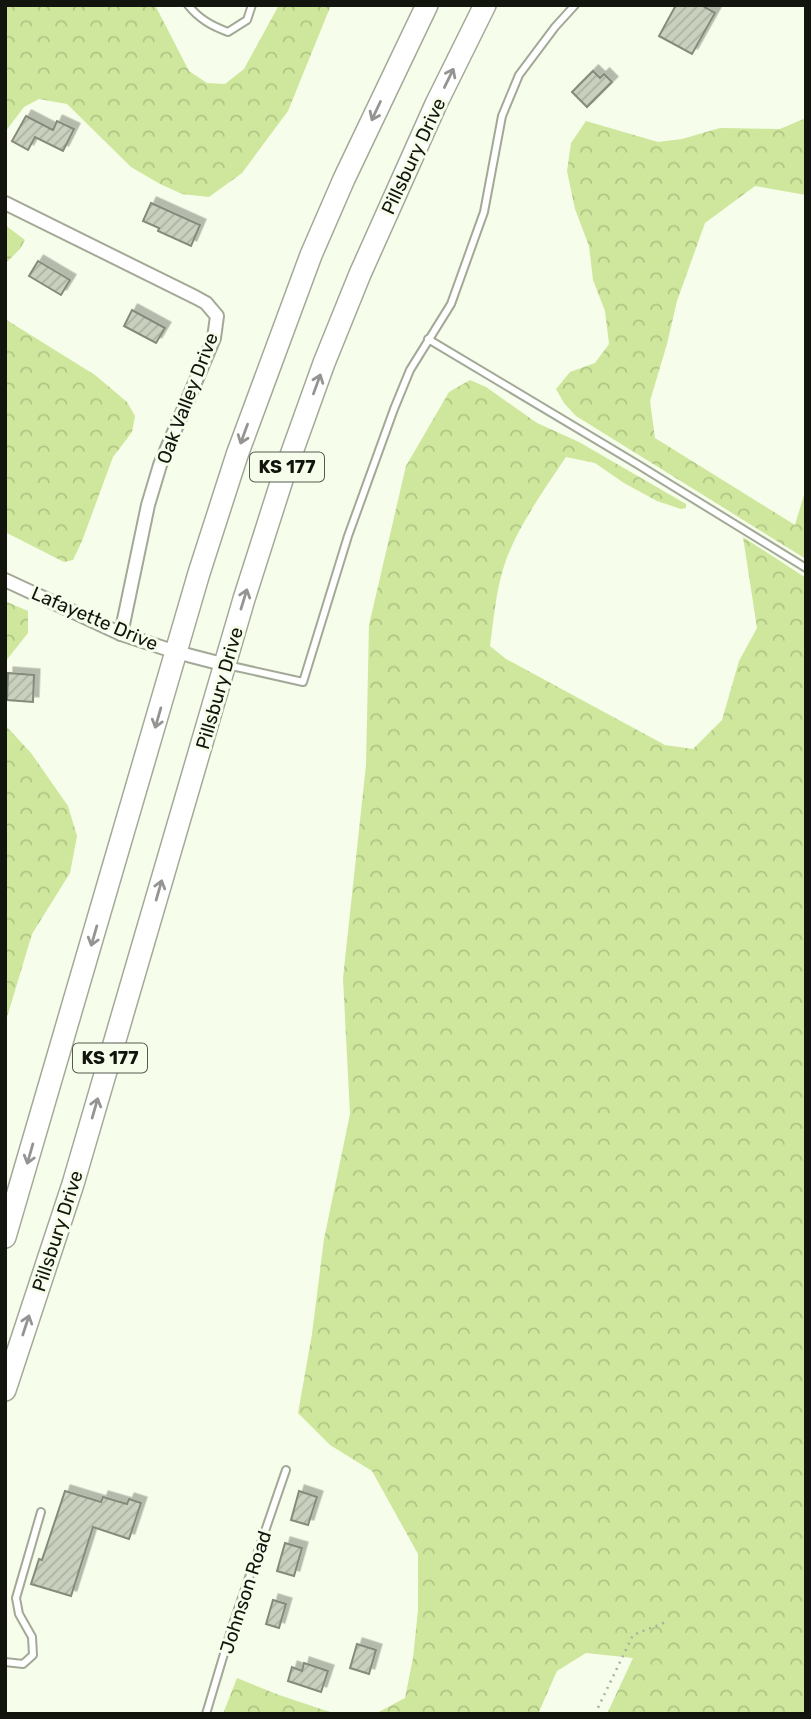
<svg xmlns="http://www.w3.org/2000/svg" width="811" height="1719" font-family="Rubik,sans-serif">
<defs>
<pattern id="forest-crowns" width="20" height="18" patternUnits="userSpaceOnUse" patternTransform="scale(1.75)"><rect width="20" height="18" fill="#cee79c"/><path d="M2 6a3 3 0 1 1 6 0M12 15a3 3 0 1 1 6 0" fill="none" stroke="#b0c585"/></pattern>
<pattern id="building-hatch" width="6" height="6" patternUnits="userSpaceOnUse" patternTransform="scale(1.75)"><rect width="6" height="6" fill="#c9d0be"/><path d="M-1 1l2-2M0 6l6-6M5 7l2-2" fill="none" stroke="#acb2a2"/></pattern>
<filter id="shadow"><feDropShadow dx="5.5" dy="-5.5" stdDeviation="0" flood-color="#0004"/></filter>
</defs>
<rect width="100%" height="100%" fill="#f6fdea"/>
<g fill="url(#forest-crowns)">
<polygon points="5,5 155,5 189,71 207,83 225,84 244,69 279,5 331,5 288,111 242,173 209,197 182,194 160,184 131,167 67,104 39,99 24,107 5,132"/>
<polygon points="806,118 806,195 755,186 705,223 677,301 667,344 650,401 655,438 795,525 806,488 806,559 576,416 564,403 556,389 570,372 595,363 609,344 605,311 593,280 589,246 575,209 567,171 571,143 586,121 658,142 682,139 720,128 780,129"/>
<polygon points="5,225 25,240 20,249 5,264"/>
<polygon points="5,319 95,375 127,402 135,416 132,432 113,457 82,541 73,560 64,562 5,532"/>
<path d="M470,380L486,387L537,423L579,442L686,504V508L681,509L657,501L624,483L595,463L566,457C544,490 520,523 506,560C496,588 494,617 490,646L506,659L665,745L693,749L722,720L739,661L757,628L743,537L806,578V1714H607L633,1658L586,1653L557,1671L538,1714H375L405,1698L413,1658L418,1610V1554L372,1471L330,1445L298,1413L312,1334L324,1239L350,1114L343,978L366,765L369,625L406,466L449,392Z"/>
<polygon points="5,601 28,611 28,633 5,662"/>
<polygon points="5,725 31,753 68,806 77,836 70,873 32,934 5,1024"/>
<polygon points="237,1678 279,1695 336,1714 347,1714 223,1714"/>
</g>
<g fill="url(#building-hatch)" stroke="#858b7a" stroke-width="2" filter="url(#shadow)">
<polygon points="676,5 701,5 715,13 692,54 659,36"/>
<polygon points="593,71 600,78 604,74 612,82 587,107 572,92"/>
<polygon points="26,116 53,130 57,121 74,129 63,151 35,137 28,150 12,141"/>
<polygon points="151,203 200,225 191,246 158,231 159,228 143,221"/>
<polygon points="38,261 70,280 61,295 29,276"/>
<polygon points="132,310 165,328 156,343 124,326"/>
<polygon points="8,673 34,675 33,702 7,700"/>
<polygon points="65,1491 101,1502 103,1497 127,1504 129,1499 141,1503 129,1539 93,1527 71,1596 31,1584 39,1559 42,1560"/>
<polygon points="299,1491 317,1497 308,1525 291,1520"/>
<polygon points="285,1543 302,1548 294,1576 277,1571"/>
<polygon points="273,1600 286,1604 279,1628 266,1624"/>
<polygon points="357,1644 376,1650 369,1674 350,1668"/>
<polygon points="304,1663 328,1671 321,1692 288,1681 292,1667 302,1671"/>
</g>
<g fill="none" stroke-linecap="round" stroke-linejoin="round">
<g stroke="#a3a997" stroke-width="10">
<g id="lane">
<path d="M188,5C199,19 212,26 228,32L247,20L252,5"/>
<polyline points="428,339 637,464 806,568"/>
<polyline points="227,665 303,682 348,536 394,409 410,370 451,304 484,212 502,116 519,75 555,27 575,5"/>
<polyline points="5,1662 23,1664 33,1655 32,1637 19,1614 16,1598 41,1512"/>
<polyline points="206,1714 232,1627 286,1470"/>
</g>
</g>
<g stroke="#a3a997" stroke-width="16">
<g id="street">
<polyline points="5,203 195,297 206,303 217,316 214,338 160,465 148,505 121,634"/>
<polyline points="5,580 121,634 176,652 226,665"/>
</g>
</g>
<g stroke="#a3a997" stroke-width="24">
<g id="highway">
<polyline points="5,1237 199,573 237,455 311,255 344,179 427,5"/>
<polyline points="5,1390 73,1184 244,599 282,480 324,363 360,274 436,104 485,5"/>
</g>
</g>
<polyline stroke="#abb0a1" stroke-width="2.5" stroke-dasharray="2 5" stroke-linecap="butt" points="595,1714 633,1635 666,1622"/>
<use href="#lane" stroke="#fff" stroke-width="6"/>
<use href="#street" stroke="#fff" stroke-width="12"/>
<use href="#highway" stroke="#fff" stroke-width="21"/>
</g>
<defs><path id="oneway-shaft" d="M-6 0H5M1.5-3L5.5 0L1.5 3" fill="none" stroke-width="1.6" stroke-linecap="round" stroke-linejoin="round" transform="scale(1.75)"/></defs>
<g stroke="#949593">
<use href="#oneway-shaft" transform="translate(449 78) rotate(-64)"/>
<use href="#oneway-shaft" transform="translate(376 111) rotate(115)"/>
<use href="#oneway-shaft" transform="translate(317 384) rotate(-70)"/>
<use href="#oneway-shaft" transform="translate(244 434) rotate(110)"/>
<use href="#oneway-shaft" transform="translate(244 599) rotate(-73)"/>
<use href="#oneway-shaft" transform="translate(158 718) rotate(106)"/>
<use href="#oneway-shaft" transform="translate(159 890) rotate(-74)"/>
<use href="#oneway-shaft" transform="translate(94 936) rotate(106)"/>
<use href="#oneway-shaft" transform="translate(95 1108) rotate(-74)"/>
<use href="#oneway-shaft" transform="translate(30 1154) rotate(106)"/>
<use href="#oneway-shaft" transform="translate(26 1325) rotate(-72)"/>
</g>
<g text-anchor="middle" stroke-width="6" stroke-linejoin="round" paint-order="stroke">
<g fill="#f6fdea" stroke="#565a50" stroke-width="2">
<rect x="250" y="452.5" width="74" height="29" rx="5"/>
<rect x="73" y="1043.5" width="74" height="29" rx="5"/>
</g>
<g font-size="18" font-weight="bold" fill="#12140e">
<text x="287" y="473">KS 177</text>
<text x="110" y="1064">KS 177</text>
</g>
<g font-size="19" fill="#12140e" stroke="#f6fdea">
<text transform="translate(413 156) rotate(-65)" y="7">Pillsbury Drive</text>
<text transform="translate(187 398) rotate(-69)" y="7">Oak Valley Drive</text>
<text transform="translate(95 618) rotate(23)" y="7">Lafayette Drive</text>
<text transform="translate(219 688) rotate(-74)" y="7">Pillsbury Drive</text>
<text transform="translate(57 1231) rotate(-72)" y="7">Pillsbury Drive</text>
<text transform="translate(245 1592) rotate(-72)" y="7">Johnson Road</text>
</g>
</g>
<rect width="811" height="1719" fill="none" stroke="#12140e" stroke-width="14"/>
</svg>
